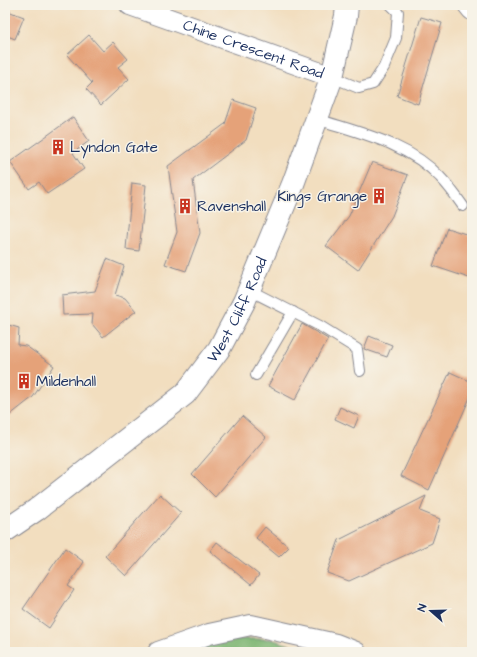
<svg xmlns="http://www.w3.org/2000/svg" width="477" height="657" font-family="'Architects Daughter',sans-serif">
<rect width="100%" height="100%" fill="#f7f3e8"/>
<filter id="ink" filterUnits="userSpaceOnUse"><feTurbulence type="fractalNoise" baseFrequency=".025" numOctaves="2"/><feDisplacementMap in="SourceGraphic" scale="8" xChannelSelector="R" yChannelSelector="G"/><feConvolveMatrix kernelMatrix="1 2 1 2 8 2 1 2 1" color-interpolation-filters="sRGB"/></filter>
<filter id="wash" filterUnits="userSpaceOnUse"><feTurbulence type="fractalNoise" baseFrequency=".012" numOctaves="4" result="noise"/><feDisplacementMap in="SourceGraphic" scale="16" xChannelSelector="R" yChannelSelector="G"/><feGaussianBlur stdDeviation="0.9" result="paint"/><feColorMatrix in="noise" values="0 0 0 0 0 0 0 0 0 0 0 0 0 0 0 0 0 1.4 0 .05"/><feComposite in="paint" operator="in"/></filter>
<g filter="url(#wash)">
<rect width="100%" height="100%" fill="#f2debf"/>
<polygon fill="#7eb673" stroke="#4c7268" points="223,639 271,639 312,652 191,652"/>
<g id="blocks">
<g fill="#e5a279">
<polygon points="5,10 24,17 15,39 5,35"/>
<polygon points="421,17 442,23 418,104 397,96"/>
<polygon points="89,35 103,51 113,42 128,59 118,67 129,79 101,105 86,89 92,83 67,55"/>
<polygon points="233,100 256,108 246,140 193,180 200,233 186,271 165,264 177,232 168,166 225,124"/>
<polygon points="73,117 89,141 73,153 84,169 47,194 39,182 29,189 10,162"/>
<polygon points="372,162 408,175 392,216 358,270 326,246 349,216"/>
<polygon points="132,183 146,185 139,251 126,249"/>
<polygon points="447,228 472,236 472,279 433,266"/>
<polygon points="107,259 124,266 115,295 125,298 136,311 103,337 92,324 93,314 63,315 62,295 95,291"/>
<polygon points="5,324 19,328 18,345 26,346 54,366 33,397 5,419"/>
<polygon points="302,324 328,339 295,400 268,386"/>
<polygon points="369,336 392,345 387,357 364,349"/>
<polygon points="450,372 472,382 472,393 429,490 401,476"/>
<polygon points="340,407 359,416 354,428 335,419"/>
<polygon points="242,416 266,437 215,497 192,474"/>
<polygon points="160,494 181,513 126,576 105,556"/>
<polygon points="426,496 420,511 440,519 432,543 349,581 327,573 339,540"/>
<polygon points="265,527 289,547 279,557 256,538"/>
<polygon points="217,542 259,575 251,585 210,551"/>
<polygon points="65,548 84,562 68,586 74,590 49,628 23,609"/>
</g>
</g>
</g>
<g filter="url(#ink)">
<use href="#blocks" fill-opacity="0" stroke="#86868e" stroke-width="1"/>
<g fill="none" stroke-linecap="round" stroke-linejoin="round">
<g stroke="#86868e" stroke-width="12">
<g id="lane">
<polyline points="332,77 359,88 373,84 384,67 396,38 398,12 391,5"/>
<path d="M317,119C359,133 408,143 440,177C449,186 456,196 463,206"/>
<polyline points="249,290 320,326 357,349 360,371"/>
<polyline points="256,375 293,312"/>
</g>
</g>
<g stroke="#86868e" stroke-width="22">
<g id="street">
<path id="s1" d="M130,5L332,77"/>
<polyline points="468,5 472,10"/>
<polyline points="158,652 209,634 251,625 336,644 356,652"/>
</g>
</g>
<g stroke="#86868e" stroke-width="24">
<g id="secondary">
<path id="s2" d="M5,531L36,510L185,394L219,349L244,302L293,184L332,77L346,16L347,5"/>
</g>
</g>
<use href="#lane" stroke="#fff" stroke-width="10"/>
<use href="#street" stroke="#fff" stroke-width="20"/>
<use href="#secondary" stroke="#fff" stroke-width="22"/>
</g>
</g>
<defs>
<g id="building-bare" transform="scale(1.2)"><path d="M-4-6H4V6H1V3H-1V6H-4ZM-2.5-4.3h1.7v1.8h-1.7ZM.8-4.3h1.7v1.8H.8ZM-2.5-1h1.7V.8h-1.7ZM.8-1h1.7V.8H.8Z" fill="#c8321e" stroke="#f7f3e8" stroke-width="2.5" paint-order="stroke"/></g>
</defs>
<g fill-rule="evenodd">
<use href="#building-bare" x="58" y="147"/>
<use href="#building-bare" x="379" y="196"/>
<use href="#building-bare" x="185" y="206"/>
<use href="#building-bare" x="24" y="381"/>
</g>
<g text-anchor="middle" stroke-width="3" stroke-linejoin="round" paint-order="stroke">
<g font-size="15" fill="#1b2f5e" stroke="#f7f3e8">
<text dy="5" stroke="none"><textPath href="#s1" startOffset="131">Chine Crescent Road</textPath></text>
<text dy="5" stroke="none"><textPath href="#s2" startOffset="326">West Cliff Road</textPath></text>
</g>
<g font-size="15" fill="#1b2f5e" stroke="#f7f3e8" text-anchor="start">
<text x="70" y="152">Lyndon Gate</text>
<text x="367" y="201" text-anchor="end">Kings Grange</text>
<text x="197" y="211">Ravenshall</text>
<text x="36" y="386">Mildenhall</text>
</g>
</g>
<rect width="477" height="657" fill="none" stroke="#f7f3e8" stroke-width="20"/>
<g transform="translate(431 611) rotate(290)" stroke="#f7f3e8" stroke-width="3" paint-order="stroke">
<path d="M0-3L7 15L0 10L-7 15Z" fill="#1b2f5e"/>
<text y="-6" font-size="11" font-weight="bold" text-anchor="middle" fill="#1b2f5e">N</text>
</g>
</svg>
